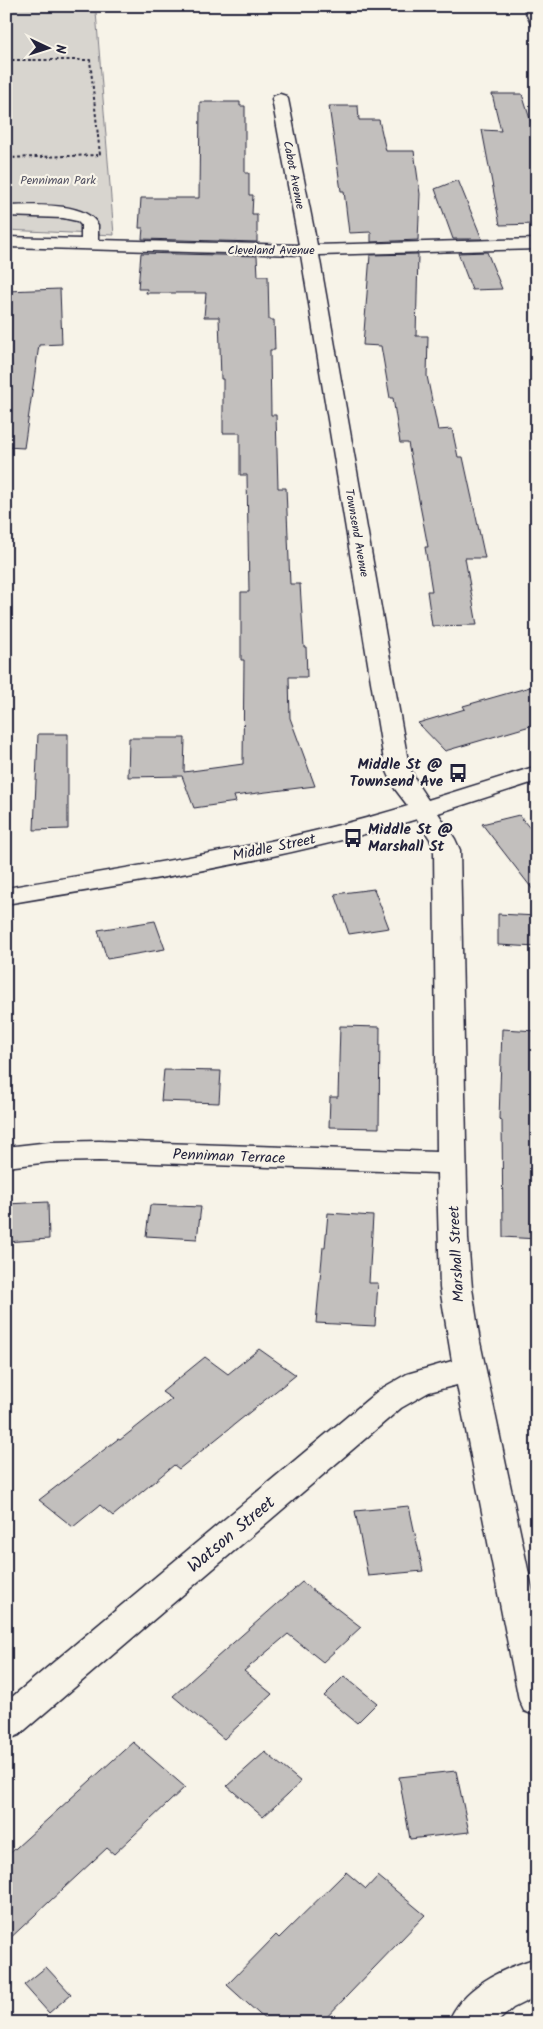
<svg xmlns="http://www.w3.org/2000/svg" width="543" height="2029" font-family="Kalam,sans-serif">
<rect width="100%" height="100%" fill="#f7f3e8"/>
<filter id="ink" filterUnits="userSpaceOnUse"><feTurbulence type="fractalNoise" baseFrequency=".02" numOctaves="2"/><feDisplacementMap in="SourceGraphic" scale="10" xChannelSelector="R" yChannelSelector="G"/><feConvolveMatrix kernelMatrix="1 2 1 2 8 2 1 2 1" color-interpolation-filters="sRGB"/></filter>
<g filter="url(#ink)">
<polygon fill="#d8d5cf" stroke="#7d7c85" points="6,7 96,12 114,235 6,230"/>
<g fill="#c2bfbd" stroke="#22223b">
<polygon points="492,94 522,94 537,141 537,224 500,225 482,130 501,131"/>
<polygon points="200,102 240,102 240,106 245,106 245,173 249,173 249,195 253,195 252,214 257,214 257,242 142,239 143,228 139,228 141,198 199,198"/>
<polygon points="329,106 358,106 359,120 379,120 386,151 414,151 420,194 418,240 371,242 371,232 349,233 344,191 341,191"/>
<polygon points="458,180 482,239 453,239 435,189"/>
<polygon points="487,252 502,289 472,290 458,253"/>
<polygon points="141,253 257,256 258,276 268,276 269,320 274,320 275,350 270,350 271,415 276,415 278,488 286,488 290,584 300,584 304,647 306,647 307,677 289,677 290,718 315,786 234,796 236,802 194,808 182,776 128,777 129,738 185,738 184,772 243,764 244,660 241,660 241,592 249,592 247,475 240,475 240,433 223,433 223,379 221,379 219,317 204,317 206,293 146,293 147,289 138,289"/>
<polygon points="418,254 416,336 428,336 427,376 438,430 452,429 458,457 463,457 485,558 465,558 477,625 432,626 427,591 432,591 425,547 428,547 408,443 400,443 393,398 390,398 381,346 363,345 370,255"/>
<polygon points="60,289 62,344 39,345 24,448 6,447 6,291"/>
<polygon points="537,685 537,724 445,751 418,723 465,709 463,706"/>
<polygon points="38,734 68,734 68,829 34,830"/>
<polygon points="519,815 537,837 537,895 482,824"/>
<polygon points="374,889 389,928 349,934 335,894"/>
<polygon points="498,914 537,916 537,947 498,945"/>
<polygon points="155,921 165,949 107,959 98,930"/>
<polygon points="340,1026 380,1027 379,1128 329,1127 330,1097 338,1097"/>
<polygon points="502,1029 537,1031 537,1239 503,1237 502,1120 499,1119"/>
<polygon points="164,1070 221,1071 219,1103 161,1101"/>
<polygon points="48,1202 49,1239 6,1242 6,1204"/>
<polygon points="150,1205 201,1207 197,1239 146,1236"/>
<polygon points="328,1213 373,1216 369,1283 378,1283 375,1326 316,1323 323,1247 325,1247"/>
<polygon points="259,1349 296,1375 179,1469 174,1465 113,1516 100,1505 73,1527 39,1500 118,1439 120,1440 172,1399 162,1392 205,1357 228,1374"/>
<polygon points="409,1506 423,1571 368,1576 355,1511"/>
<polygon points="302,1582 361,1627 323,1662 288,1634 244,1671 272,1694 224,1739 173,1696"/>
<polygon points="344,1676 377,1703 357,1723 324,1696"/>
<polygon points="133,1742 185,1787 114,1854 107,1848 6,1942 6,1857"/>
<polygon points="265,1752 301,1782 263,1817 227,1786"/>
<polygon points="456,1771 469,1832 410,1839 399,1777"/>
<polygon points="346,1872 366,1889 378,1876 425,1915 321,2023 269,2023 227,1985 276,1935 279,1938"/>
<polygon points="46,1967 71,1994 49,2013 24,1985"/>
</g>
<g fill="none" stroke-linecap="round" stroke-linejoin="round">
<g stroke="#22223b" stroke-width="3">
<g id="minor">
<polygon points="523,6 537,6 537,27 532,26"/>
<path d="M280,94L286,96L288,99L317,245L537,239V249L319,255L409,767L420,788L428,800L537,766V781L438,813L455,839L460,850L468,1239L472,1288L480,1342L537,1612V1716L524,1711L519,1700L457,1385L429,1392L401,1408L19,1735L6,1740V1702L379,1390L407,1374L452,1361L440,1288L437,1173L99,1161L50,1162L6,1167V1147L50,1142L99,1141L437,1152L434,850L430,839L417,819C283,860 144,881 6,904V888C141,865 277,846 408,806L395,789L385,767L301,255L6,247V237L81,239V225L77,221L63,218L6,216V206C31,206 84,200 98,225V240L299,245L272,99L274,96Z"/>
<path d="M537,1958V1996L513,2008L496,2023H448C463,1986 501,1969 537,1958Z"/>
</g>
</g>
<polyline stroke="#22223b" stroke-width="2" stroke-dasharray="3 2.5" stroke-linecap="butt" points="6,60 90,60 100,155 6,158"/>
<use href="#minor" fill="#f7f3e8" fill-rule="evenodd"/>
</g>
</g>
<defs>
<g id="bus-bare" transform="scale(1.5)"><path d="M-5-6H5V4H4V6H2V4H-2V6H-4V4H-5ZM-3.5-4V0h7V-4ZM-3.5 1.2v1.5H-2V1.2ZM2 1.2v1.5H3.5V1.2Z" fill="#22223b" stroke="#f7f3e8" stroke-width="2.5" paint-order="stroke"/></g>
</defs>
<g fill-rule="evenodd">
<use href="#bus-bare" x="458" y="773"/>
<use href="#bus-bare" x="353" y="838"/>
</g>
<g text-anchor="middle" stroke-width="4.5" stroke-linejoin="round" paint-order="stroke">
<g font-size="12" fill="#22223b" stroke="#f7f3e8">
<text transform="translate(294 175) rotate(79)" y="4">Cabot Avenue</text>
<text x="271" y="254">Cleveland Avenue</text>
<text transform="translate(357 533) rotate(80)" y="4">Townsend Avenue</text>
</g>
<g font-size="12" fill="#504f60" stroke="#f7f3e8">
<text x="58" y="184">Penniman Park</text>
</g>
<g font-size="15" font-weight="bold" fill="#22223b" stroke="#f7f3e8" text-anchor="end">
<text x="443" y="769">Middle St @<tspan x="443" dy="17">Townsend Ave</tspan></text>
<text x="368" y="834" text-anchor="start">Middle St @<tspan x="368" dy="17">Marshall St</tspan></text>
</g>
<g font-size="15" fill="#22223b" stroke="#f7f3e8">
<text transform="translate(274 847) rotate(-12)" y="5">Middle Street</text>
<text transform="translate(229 1156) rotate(2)" y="5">Penniman Terrace</text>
<text transform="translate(456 1254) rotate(-93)" y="5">Marshall Street</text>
</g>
<g font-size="18" fill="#22223b" stroke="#f7f3e8">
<text transform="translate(231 1534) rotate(-40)" y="6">Watson Street</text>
</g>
</g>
<rect width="543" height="2029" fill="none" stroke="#f7f3e8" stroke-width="25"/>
<rect x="12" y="12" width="518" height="2004" fill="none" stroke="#22223b" stroke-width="2" filter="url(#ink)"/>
<g transform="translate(48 48) rotate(94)" stroke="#f7f3e8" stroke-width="4" paint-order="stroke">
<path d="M0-4L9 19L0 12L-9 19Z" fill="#22223b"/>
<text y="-8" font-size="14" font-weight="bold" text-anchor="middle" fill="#22223b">N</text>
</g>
</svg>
